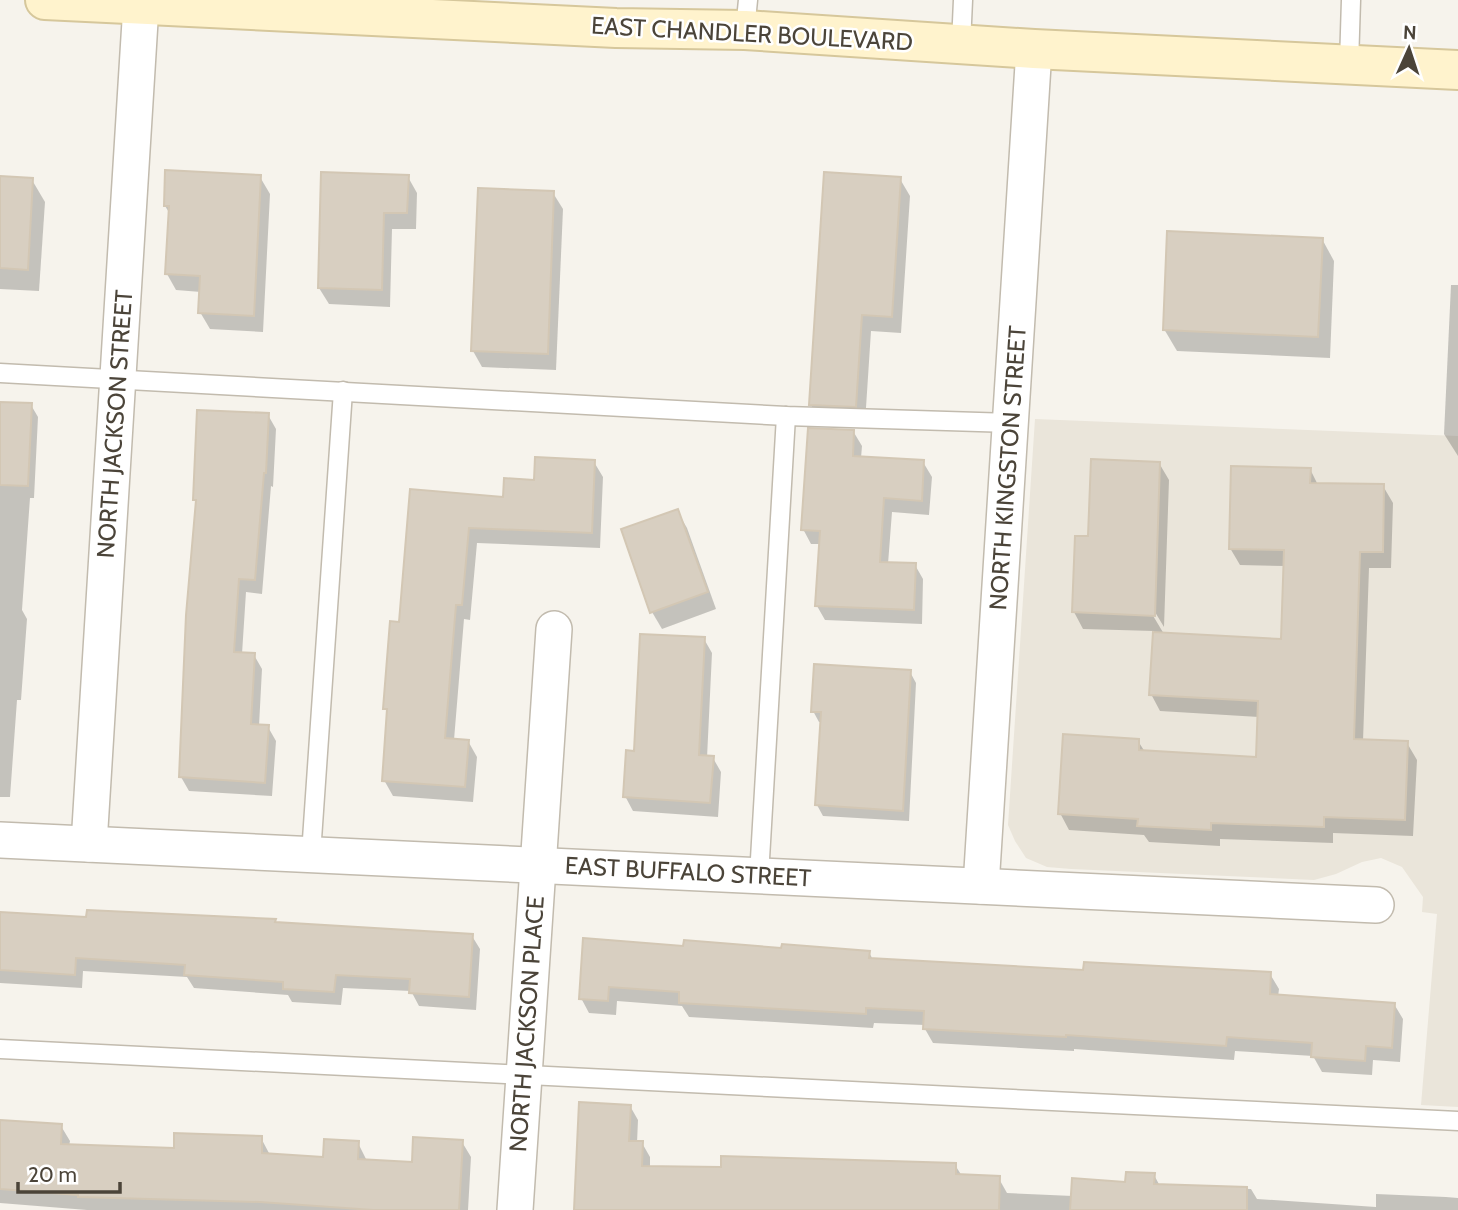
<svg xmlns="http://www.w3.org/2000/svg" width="1458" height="1210" font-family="Cabin,sans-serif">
<rect width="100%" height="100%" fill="#f6f3ec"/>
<polygon fill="#eae5da" points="1035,419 1458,436 1458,1107 1421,1105 1437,914 1422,912 1423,897 1402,867 1381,858 1362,862 1336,874 1314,880 1071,869 1047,867 1026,858 1015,841 1008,825"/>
<g fill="#0003">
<polygon points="260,177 270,194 263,332 210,329 200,312 201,292 176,290 167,274 170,214 165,206"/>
<polygon points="408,177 417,193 416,229 392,229 390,307 329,304 319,288"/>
<polygon points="0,178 32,180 45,202 39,291 0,289"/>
<polygon points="900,179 910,196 901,333 871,331 865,423 821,422 811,405"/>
<polygon points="553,193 563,209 556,370 482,367 473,351"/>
<polygon points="1322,239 1334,261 1330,358 1177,351 1164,329"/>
<polygon points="1451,285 1458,285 1458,456 1444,434"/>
<polygon points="0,403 31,405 38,417 34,498 30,498 22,610 27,619 21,700 17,700 10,797 0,797"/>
<polygon points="268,415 276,429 273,487 271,486 262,594 246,592 242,654 254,655 262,669 259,726 268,727 276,741 272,796 189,791 181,777 197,503 195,499"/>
<polygon points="853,431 862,446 861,458 923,462 932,477 929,515 892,512 888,564 915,565 923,579 922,624 825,620 817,606 821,544 811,544 803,529"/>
<polygon points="594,462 603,477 600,548 477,543 470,620 464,619 454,740 468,741 477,757 473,802 393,796 384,780 389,715 385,708 400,624 412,491 505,499 536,482"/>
<polygon points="1159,463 1169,480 1164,627 1152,607 1149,609 1164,634 1283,641 1285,566 1240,565 1230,548 1310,469 1318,485 1383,486 1393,503 1391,568 1369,568 1363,741 1407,743 1417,760 1413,836 1333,833 1333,843 1220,839 1220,846 1149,842 1144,835 1069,830 1060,813 1138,741 1145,752 1257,758 1259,717 1160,711 1151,694 1154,631 1083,629 1074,612 1090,538"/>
<polygon points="677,511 687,528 716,609 662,629 652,612"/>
<polygon points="704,639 712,653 707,758 713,758 721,772 718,817 633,811 625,796"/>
<polygon points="910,672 916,683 909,821 823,816 817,805 822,722 819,722 813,711"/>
<polygon points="0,914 472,936 480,949 476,1010 419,1006 411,991 343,988 341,1005 292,1002 288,995 194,988 187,977 83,971 82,988 0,983"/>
<polygon points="685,948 869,952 873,960 1085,972 1270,974 1279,989 1278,997 1394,1004 1403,1019 1400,1062 1373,1060 1372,1075 1322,1072 1313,1056 1235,1051 1234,1060 1074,1049 1074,1051 933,1043 925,1029 925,1025 874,1023 873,1028 689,1017 682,1006 617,1001 616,1015 589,1013 581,998"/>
<polygon points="630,1106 638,1120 637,1143 642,1143 650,1157 650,1168 955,1165 962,1176 998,1177 1007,1193 1073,1196 1154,1175 1160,1186 1251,1189 1257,1199 1376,1207 1376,1194 1446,1197 1458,1198 1458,1210 576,1210"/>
<polygon points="0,1122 61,1126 70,1141 69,1146 175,1150 261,1138 270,1155 325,1159 358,1143 367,1161 414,1164 462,1142 471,1157 468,1210 87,1210 0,1203"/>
</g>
<g fill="#d8cfc1" stroke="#d3c7b4" stroke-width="2">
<polygon points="165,170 261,175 254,316 198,313 200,276 165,274 169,206 164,206"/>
<polygon points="321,172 409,175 407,213 384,213 382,290 318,288"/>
<polygon points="824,172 901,177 892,317 862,315 856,407 809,405"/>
<polygon points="0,176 33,178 28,270 0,268"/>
<polygon points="478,188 554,191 548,354 471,351"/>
<polygon points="1167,231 1323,238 1318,337 1163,330"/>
<polygon points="0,402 32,403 28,486 0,485"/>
<polygon points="197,410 269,413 266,473 264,473 255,580 239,579 234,652 255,653 251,724 269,725 265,783 179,777 186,615 196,500 193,500"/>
<polygon points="808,428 854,430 853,456 924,460 922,501 884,498 880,562 916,563 914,610 815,606 820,531 801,530"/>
<polygon points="535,457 595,460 592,533 469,528 462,605 456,605 445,738 469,740 465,787 382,781 387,709 383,709 390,621 399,622 410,489 503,497 504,478 534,480"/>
<polygon points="1091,459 1160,462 1155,616 1072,612 1075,536 1088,536"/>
<polygon points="1231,466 1311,468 1310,483 1384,484 1383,552 1360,552 1354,739 1408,741 1405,820 1324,817 1324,827 1211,823 1211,830 1137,826 1138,819 1058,814 1063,734 1139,739 1139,750 1256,757 1258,701 1149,695 1153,632 1281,639 1284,550 1229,549"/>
<polygon points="678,509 708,592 650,613 621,529"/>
<polygon points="640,634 705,637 699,755 714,756 710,803 623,797 626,750 634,751"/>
<polygon points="814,664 911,670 903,811 815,805 821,712 811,712"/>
<polygon points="87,910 276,919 275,922 473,934 469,997 409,993 410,979 336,975 334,992 283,989 283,982 184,975 185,965 76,958 75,975 0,970 0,912 86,917"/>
<polygon points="583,938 683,946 684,940 781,948 782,944 870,951 869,958 1083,970 1084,962 1271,972 1270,994 1395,1003 1392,1048 1366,1046 1365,1061 1311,1057 1312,1043 1227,1037 1226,1046 1066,1035 1066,1037 923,1029 924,1011 866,1008 866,1014 679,1003 679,992 609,987 608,1001 579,999"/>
<polygon points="579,1102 631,1105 629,1141 643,1141 642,1166 721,1167 721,1156 956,1163 956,1174 1000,1176 999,1210 574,1210"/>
<polygon points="0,1120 62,1124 61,1144 174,1148 174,1133 262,1136 262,1153 323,1157 324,1139 359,1141 358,1159 412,1162 413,1137 463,1140 459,1210 373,1210 260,1202 78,1197 78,1195 0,1189"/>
<polygon points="1126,1172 1155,1173 1154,1184 1247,1187 1247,1210 1070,1210 1072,1178 1125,1182"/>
</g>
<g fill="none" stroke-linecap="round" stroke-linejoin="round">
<g stroke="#c2bbae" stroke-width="21">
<g id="lane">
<polyline points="745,30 748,0"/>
<polyline points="961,44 963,0"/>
<polyline points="1349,64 1351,0"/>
<polyline points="0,373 786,416 1011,423"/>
<polyline points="311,854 343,391"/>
<polyline points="759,876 786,416"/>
<polyline points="0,1049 1458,1121"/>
</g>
</g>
<g stroke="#c2bbae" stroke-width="38">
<g id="street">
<polyline points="0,840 1376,905"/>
<polyline points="89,844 141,5"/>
<polyline points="981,886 1034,49"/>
<polyline points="515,1210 554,629"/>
</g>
</g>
<g stroke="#d6c79b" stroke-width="42">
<polyline id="secondary" points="45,0 616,28 745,30 1034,49 1458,70"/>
</g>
<use href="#lane" stroke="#fff" stroke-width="18"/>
<use href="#street" stroke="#fff" stroke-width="35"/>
<use href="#secondary" stroke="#fff3cd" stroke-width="38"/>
</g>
<g text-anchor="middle" stroke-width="5" stroke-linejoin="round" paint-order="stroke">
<g font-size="24" fill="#4b4439" stroke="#fff">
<text transform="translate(752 34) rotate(3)" y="8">EAST CHANDLER BOULEVARD</text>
<text transform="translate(115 424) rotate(-86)" y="8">NORTH JACKSON STREET</text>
<text transform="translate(1008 468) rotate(-86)" y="8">NORTH KINGSTON STREET</text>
<text transform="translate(688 872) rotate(3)" y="8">EAST BUFFALO STREET</text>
<text transform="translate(527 1024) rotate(-86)" y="8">NORTH JACKSON PLACE</text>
</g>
</g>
<g transform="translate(1409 49) rotate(3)" stroke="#ffffff" stroke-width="5" paint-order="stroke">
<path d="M0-5L12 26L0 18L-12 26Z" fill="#4b4439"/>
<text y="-10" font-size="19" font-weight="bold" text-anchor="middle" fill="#4b4439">N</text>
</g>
<path d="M18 1182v10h102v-10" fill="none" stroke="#4b4439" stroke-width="3.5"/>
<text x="28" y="1182" font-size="21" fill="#4b4439" stroke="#ffffff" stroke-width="5" paint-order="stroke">20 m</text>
</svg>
